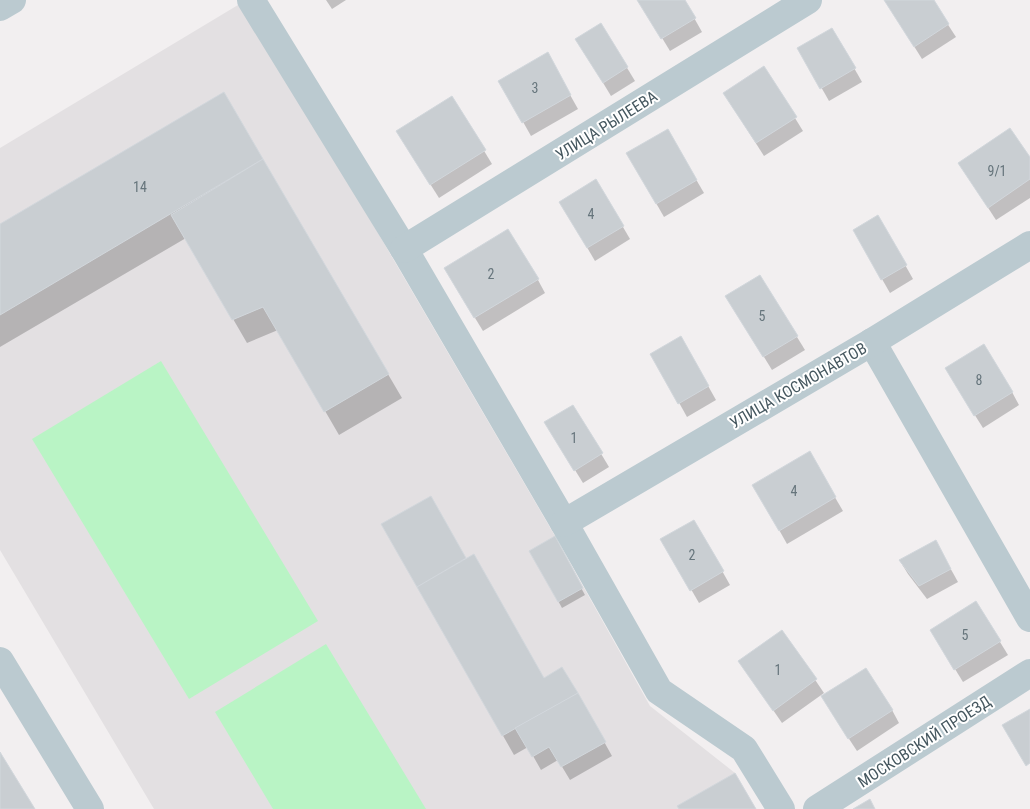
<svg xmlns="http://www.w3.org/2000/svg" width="1030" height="809" font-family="'Roboto Condensed',sans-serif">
<rect width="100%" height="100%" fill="#f2eff0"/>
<polygon fill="#e3e0e2" points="243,2 555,536 650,706 735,773 756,809 154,809 0,550 0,148"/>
<g fill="#b9f4c5">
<polygon points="161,361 318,621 189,699 32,439"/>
<polygon points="326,644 426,809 273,809 215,712"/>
</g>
<g fill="#0003">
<polygon points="326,0 346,0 332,9"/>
<polygon points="639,0 684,0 702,32 670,51"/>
<polygon points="885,0 932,0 956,37 922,59"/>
<polygon points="601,25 635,81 611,96 585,53"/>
<polygon points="832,29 862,82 829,101 799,48"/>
<polygon points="547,54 578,109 531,136 500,81"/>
<polygon points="764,68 803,131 764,156 732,106"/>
<polygon points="223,93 402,398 339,435 278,330 247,343 186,238 0,347 0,225"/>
<polygon points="452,98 492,164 439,198 405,144"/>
<polygon points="667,130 704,193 664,217 628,154"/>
<polygon points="1030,160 1030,198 996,220 959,163"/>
<polygon points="596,181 630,239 595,261 561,203"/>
<polygon points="878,217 913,279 890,293 854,230"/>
<polygon points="538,280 545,293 483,331 453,282"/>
<polygon points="735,310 797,337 805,350 772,370"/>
<polygon points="681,338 716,400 687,417 652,354"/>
<polygon points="954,382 1012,392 1019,405 983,428"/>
<polygon points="573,407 609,467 583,483 554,436"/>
<polygon points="809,453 843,511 787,544 754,485"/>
<polygon points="430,497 466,560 544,679 577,693 612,756 570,780 558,760 541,770 528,747 514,755 418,586"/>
<polygon points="694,521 730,585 699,603 662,539"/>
<polygon points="554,538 585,595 562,608 531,551"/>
<polygon points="943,555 958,582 927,599 908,574 900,561"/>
<polygon points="782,631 824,693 782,723 740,662"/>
<polygon points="1000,642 1008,655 963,682 939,643"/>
<polygon points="830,710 892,710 899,723 857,751"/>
</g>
<g fill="#c9ced2" stroke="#d2d7dc">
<polygon points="637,0 685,0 696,18 661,39"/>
<polygon points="884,0 934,0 949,24 914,47"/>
<polygon points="601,23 628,67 603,83 575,39"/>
<polygon points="832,28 856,68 820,89 797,48"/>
<polygon points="548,52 571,95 522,123 498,81"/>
<polygon points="764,66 797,117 756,143 723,93"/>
<polygon points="224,92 263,159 0,315 0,224"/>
<polygon points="452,96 486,150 430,185 396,131"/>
<polygon points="1010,128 1030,157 1030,179 988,208 958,163"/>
<polygon points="668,129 697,180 656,204 626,153"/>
<polygon points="263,159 389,374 324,412 263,307 232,320 171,215"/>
<polygon points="596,179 624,226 587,248 559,202"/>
<polygon points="878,215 907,265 881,280 853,230"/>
<polygon points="508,229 539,279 474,318 444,268"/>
<polygon points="760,275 798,336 763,357 725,296"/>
<polygon points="681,336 709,386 678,404 650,354"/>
<polygon points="984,344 1013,392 974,416 945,368"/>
<polygon points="573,405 603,453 574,471 544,422"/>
<polygon points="810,451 836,497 779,531 752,485"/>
<polygon points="431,496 466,558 417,587 381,524"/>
<polygon points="694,520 724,571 690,591 660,539"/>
<polygon points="555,536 583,588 558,602 529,551"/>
<polygon points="936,540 951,569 919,586 899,560"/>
<polygon points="474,554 544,678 562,667 578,693 502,736 417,587"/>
<polygon points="976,601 1001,641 954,670 930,630"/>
<polygon points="782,630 817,679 773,711 738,661"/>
<polygon points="866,668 893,710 848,739 821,696"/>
<polygon points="578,693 606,742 561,767 549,747 532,757 515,728"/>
<polygon points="1030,709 1030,763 1026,766 1002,725"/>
<polygon points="0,752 35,809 0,809"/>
<polygon points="735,773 756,809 679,809 677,806"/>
<polygon points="870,799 875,809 853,809"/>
</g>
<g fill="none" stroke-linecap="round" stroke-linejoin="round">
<g stroke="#bbcad0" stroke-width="28">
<polyline points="251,0 404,249 564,523 659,691 744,749 781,809"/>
<polyline points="0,7 12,0"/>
<polyline points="404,249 808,0"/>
<polyline points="872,342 1030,618"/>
<polyline points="564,523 872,342 1030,245"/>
<polyline points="0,661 90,809"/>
<polyline points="817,809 1030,673"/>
</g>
</g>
<g text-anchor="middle" stroke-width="4" stroke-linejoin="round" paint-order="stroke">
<g font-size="14" fill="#66757c">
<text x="535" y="93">3</text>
<text x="997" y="176">9/1</text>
<text x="140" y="192">14</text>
<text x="591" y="219">4</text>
<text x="491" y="279">2</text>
<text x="762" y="321">5</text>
<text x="979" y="385">8</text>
<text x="574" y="443">1</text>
<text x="794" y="496">4</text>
<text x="692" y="560">2</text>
<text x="965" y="640">5</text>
<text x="778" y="675">1</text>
</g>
<g font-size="16" fill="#45575f" stroke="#fff">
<text transform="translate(606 125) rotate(-32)" y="6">УЛИЦА РЫЛЕЕВА</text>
<text transform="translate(798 385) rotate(-30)" y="6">УЛИЦА КОСМОНАВТОВ</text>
<text transform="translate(924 741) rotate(-33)" y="6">МОСКОВСКИЙ ПРОЕЗД</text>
</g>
</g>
</svg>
